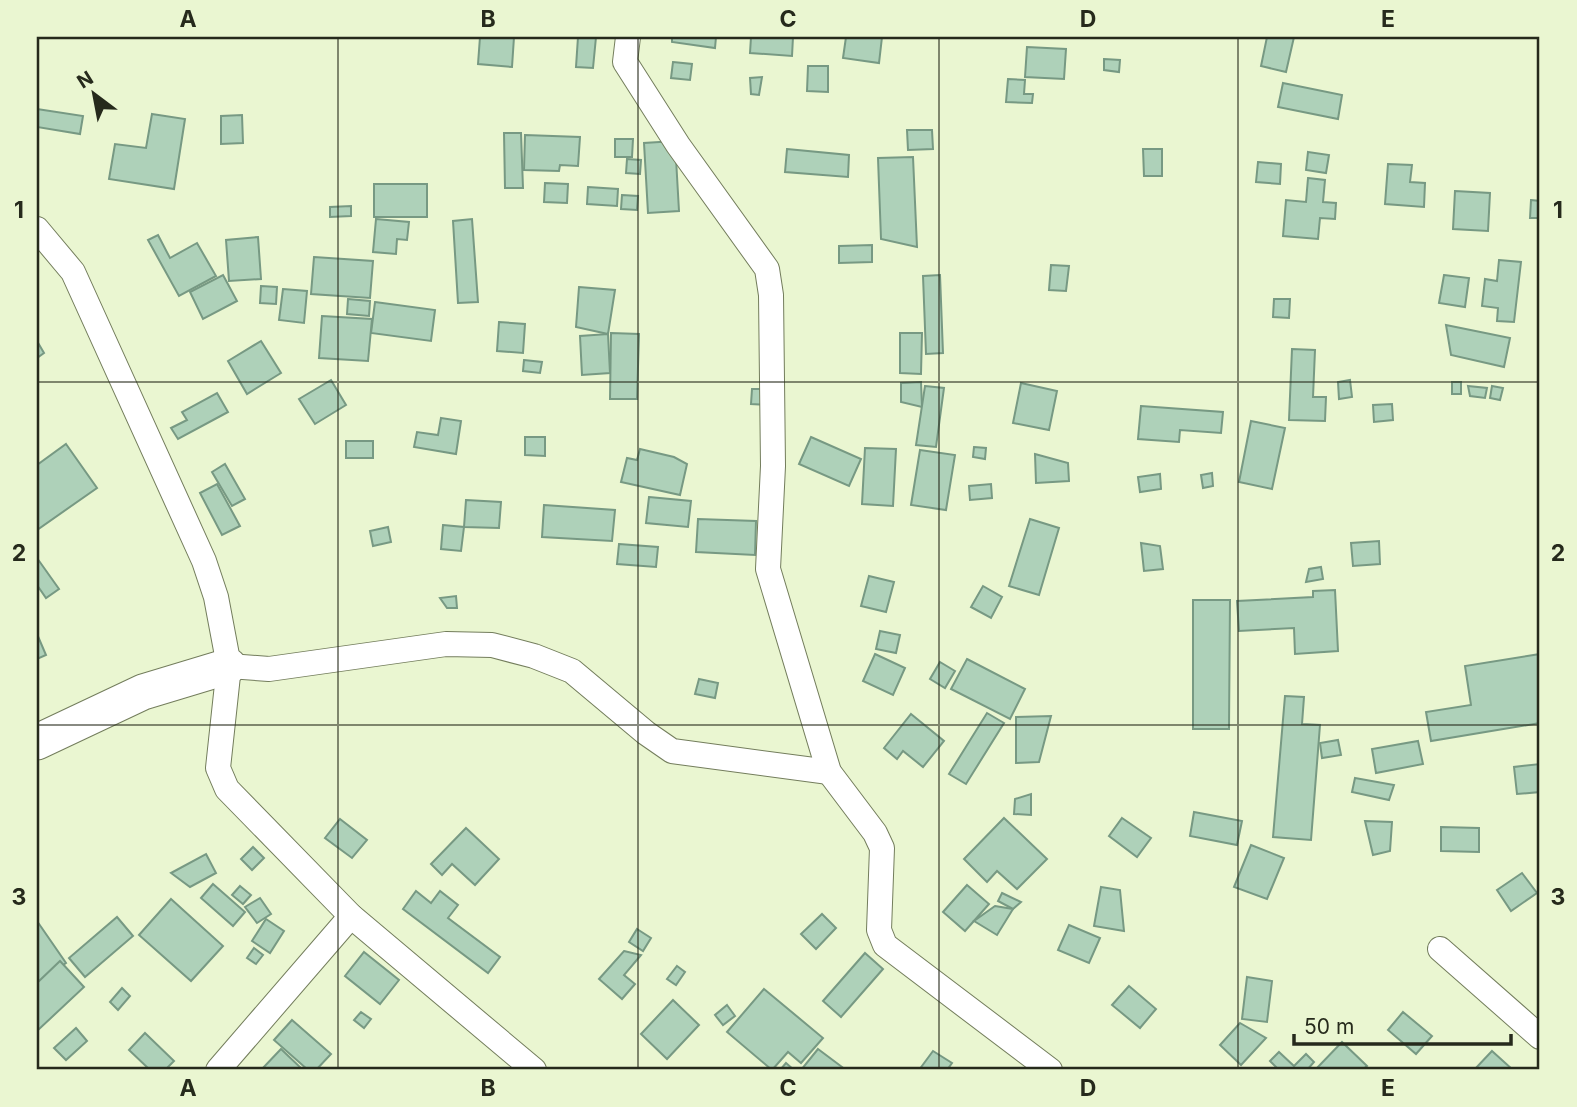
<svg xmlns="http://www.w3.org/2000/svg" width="1577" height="1107" font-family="Inter,sans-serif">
<rect width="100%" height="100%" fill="#eaf6d1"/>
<g fill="#aed1b9" stroke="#779983" stroke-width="2">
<polygon points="480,37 514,37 512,67 478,64"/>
<polygon points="578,37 596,37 593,68 576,67"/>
<polygon points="672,37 716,37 715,48 672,42"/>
<polygon points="751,37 793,37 792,56 750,53"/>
<polygon points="846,37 882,37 879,63 843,58"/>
<polygon points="1267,37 1294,37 1286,72 1261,66"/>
<polygon points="1027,47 1066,49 1064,79 1025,77"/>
<polygon points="1104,59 1120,60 1119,72 1104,70"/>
<polygon points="673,62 692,64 690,80 671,78"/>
<polygon points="808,66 828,66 828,92 807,91"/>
<polygon points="762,77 759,95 751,94 750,78"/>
<polygon points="1008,79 1025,80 1024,94 1033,94 1032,103 1006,102"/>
<polygon points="1283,83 1342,95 1338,119 1278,107"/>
<polygon points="37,109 83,116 80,134 37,127"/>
<polygon points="152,114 185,119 174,189 109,179 115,144 146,148"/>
<polygon points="242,115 243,143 221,144 221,116"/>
<polygon points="907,130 932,130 933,149 908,150"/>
<polygon points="504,133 521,133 523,188 505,188"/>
<polygon points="525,135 580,137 578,166 560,165 559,171 524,170"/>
<polygon points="615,139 633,139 632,157 615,157"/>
<polygon points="675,141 679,211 648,213 644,143"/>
<polygon points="787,149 849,155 848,177 785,172"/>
<polygon points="1143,149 1162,149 1162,176 1144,176"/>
<polygon points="1308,152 1329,155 1326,173 1306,170"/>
<polygon points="913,157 917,247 881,239 878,158"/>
<polygon points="627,159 641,160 640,174 626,173"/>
<polygon points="1258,162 1281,164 1280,184 1256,182"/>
<polygon points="1388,164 1412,165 1410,182 1425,183 1424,207 1385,204"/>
<polygon points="1308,178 1325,180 1323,202 1336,203 1335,219 1320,218 1318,239 1283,236 1286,200 1306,202"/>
<polygon points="545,183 568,184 567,203 544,202"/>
<rect x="374" y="184" width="53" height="33"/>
<polygon points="588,187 618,189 617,206 587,204"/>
<polygon points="1455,191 1490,193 1488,231 1453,229"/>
<polygon points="622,195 638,196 637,210 621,209"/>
<polygon points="1531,200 1540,201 1540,218 1530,218"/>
<polygon points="351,206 351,216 330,217 330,207"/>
<polygon points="376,219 409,222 407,240 397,239 396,254 373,252"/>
<polygon points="472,219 478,302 458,303 453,221"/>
<polygon points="158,235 170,258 197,243 216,276 179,296 148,240"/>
<polygon points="258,237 261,279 229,281 226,240"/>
<polygon points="872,245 872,262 839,263 839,246"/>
<polygon points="314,257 373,261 370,298 311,294"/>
<polygon points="1499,260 1521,262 1514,322 1497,321 1498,308 1482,306 1485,279 1497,281"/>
<polygon points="1051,265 1069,266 1066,291 1049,290"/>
<polygon points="223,275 237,301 203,319 190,292"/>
<polygon points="940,275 943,353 926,354 923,276"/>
<polygon points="1444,275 1469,278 1465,307 1439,303"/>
<polygon points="261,286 277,287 276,304 260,303"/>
<polygon points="579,287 615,290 608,334 576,327"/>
<polygon points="283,289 307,291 304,323 279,320"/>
<polygon points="348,299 370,301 369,316 347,314"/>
<polygon points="1274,299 1290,299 1289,318 1273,317"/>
<polygon points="375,302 435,310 431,341 371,333"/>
<polygon points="322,316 372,319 368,361 319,358"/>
<polygon points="499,322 525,324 523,353 497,351"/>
<polygon points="1446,325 1510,338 1504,367 1451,355"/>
<polygon points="611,333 639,334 637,399 610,399"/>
<polygon points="900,333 922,333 921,374 900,373"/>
<polygon points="608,334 610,373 582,375 580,336"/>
<polygon points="37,341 44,353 37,358"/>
<polygon points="261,341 281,373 247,394 228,361"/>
<polygon points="1292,349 1315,350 1313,397 1326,397 1325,421 1289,420"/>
<polygon points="524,360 542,362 540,373 523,371"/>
<polygon points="331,380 346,405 315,424 299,399"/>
<polygon points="1350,380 1352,397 1339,399 1338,382"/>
<polygon points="921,382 922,407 901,402 901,383"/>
<rect x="1452" y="382" width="9" height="12"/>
<polygon points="1021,383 1057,391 1049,430 1013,423"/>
<polygon points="925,386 944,388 936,447 916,445"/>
<polygon points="1468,386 1487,388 1485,398 1470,396"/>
<polygon points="1492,386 1503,388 1500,400 1490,398"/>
<polygon points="752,389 769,389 768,405 751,404"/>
<polygon points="217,393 228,412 178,439 171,428 187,420 182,412"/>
<polygon points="1392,404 1393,420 1374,422 1373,405"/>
<polygon points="1141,406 1223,412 1221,433 1180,430 1179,442 1138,439"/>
<polygon points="441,418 461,421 456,454 414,447 417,432 438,435"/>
<polygon points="1251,421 1285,428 1272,489 1239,482"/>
<polygon points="525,437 545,437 545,456 525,455"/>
<polygon points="811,437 861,459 849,486 799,464"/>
<rect x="346" y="441" width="27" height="17"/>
<polygon points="66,444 97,488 37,530 37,465"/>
<polygon points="974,447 986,448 985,459 973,457"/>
<polygon points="865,448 896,449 893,506 862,504"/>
<polygon points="640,449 674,457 687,464 680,495 621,482 627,458 637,460"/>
<polygon points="920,450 955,455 946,510 911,505"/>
<polygon points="1035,454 1068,463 1069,481 1036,483"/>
<polygon points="225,464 245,499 232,506 212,472"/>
<polygon points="1212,473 1213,486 1203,488 1201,475"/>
<polygon points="1160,474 1161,489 1140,492 1138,477"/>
<polygon points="217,484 240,526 222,535 200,493"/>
<polygon points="991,484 992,498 970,500 969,486"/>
<polygon points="649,497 691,501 688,527 646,523"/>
<polygon points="466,500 501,502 499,528 464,527"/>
<polygon points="544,505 615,510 612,541 542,537"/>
<polygon points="698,519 756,521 755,555 696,552"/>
<polygon points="1030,519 1059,528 1039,595 1009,586"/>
<polygon points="443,525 464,527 461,551 441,549"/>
<polygon points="388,527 391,542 373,546 370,531"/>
<polygon points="1379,541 1380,564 1353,566 1351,543"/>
<polygon points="1141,543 1160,546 1163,569 1144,571"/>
<polygon points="619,544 658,547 656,567 617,564"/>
<polygon points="37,558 59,589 46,598 37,585"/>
<polygon points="1321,567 1323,579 1306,582 1309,569"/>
<polygon points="869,576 894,582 886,612 861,606"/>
<polygon points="983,586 1002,597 991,618 971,607"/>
<polygon points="1335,590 1338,651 1295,654 1294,628 1239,631 1237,601 1313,597 1313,591"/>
<polygon points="456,596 457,608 447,608 440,598"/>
<polygon points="1193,600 1230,600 1229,729 1193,729"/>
<polygon points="880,631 900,635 896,653 876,649"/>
<polygon points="37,634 46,655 37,659"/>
<polygon points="875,654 905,668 893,695 863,681"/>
<polygon points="1540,654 1540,723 1431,741 1426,712 1471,705 1465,666"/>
<polygon points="967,659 1025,689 1010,719 951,689"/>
<polygon points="940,662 955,671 945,688 930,679"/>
<polygon points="699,679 718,683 715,698 695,694"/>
<polygon points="1285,696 1304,697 1302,724 1320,725 1311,840 1273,837"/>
<polygon points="987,713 1004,723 966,784 949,774"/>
<polygon points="911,714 944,741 923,767 903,751 897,759 884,748"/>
<polygon points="1051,716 1039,762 1016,763 1016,717"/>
<polygon points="1338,740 1341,755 1322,758 1320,743"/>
<polygon points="1418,741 1423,764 1376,773 1372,749"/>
<polygon points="1540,764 1540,792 1517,794 1514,767"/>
<polygon points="1355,778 1394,785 1389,800 1352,792"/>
<polygon points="1031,794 1031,815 1014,814 1015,799"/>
<polygon points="1194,812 1242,821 1237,845 1190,836"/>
<polygon points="1004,818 1047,859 1017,889 997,871 987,882 964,859"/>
<polygon points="1122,818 1151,838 1137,857 1109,836"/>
<polygon points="340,819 367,840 352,858 325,838"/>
<polygon points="1365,821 1392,822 1390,851 1373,855"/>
<polygon points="1441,827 1479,828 1479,852 1441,851"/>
<polygon points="466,828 499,859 475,885 452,864 442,875 431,864"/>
<polygon points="1251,845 1284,858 1267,899 1234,887"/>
<polygon points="253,847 264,858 252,870 241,859"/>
<polygon points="206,854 216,873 190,887 171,873"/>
<polygon points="1522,873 1537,893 1511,911 1497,890"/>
<polygon points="213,884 245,912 233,926 201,898"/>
<polygon points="967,885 989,904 965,931 943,912"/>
<polygon points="240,886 251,895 243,904 232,895"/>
<polygon points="1101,887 1120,890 1124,931 1094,926"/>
<polygon points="416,891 431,903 440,891 458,905 448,918 500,957 488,973 403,909"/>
<polygon points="1002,893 1021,902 1013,909 998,901"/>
<polygon points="260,898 271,914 257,923 245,907"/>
<polygon points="171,899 223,946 191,981 139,935"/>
<polygon points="995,906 1013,909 997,935 974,921"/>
<polygon points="822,914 836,928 816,949 801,934"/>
<polygon points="117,917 133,936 85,977 69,958"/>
<polygon points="266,919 284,931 270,953 252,941"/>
<polygon points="37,921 66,963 37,983"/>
<polygon points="1069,925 1100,938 1089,963 1058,950"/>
<polygon points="637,929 651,938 643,951 629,942"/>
<polygon points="254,948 263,955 256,964 247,958"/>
<polygon points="624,951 641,955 624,975 635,984 622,999 599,979"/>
<polygon points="364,952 399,980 380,1004 345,976"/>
<polygon points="865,953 883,969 841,1017 823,1001"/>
<polygon points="60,961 84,987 37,1031 37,983"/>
<polygon points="677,966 685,972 676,985 667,979"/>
<polygon points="1247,977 1272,981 1267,1022 1242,1019"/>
<polygon points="1129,986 1156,1009 1140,1028 1112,1005"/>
<polygon points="122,988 130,996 118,1010 110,1002"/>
<polygon points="764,989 823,1038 801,1063 788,1052 772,1070 727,1032"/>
<polygon points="673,1000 699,1025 667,1059 641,1034"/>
<polygon points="727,1005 735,1016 723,1025 715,1015"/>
<polygon points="361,1012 371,1019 364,1028 354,1020"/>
<polygon points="1403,1012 1432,1036 1416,1054 1388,1030"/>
<polygon points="292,1020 331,1054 316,1070 308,1070 274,1040"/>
<polygon points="1240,1023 1266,1038 1241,1065 1220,1045"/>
<polygon points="76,1028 87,1041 66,1060 54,1048"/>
<polygon points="145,1033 174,1061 165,1070 150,1070 129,1050"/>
<polygon points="1342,1042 1367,1066 1362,1070 1315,1070"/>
<polygon points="281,1049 303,1070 261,1070"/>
<polygon points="818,1049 846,1070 801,1070"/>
<polygon points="933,1051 952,1063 947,1070 919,1070"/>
<polygon points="1492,1051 1513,1070 1474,1070"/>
<polygon points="1279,1052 1294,1066 1306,1054 1314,1062 1307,1070 1279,1070 1270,1061"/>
<polygon points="786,1063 794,1070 780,1070"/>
</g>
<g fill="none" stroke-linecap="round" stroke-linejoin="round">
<g stroke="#737d5c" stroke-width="26">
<g id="street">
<polyline points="628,37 625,62 678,145 767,269 771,295 773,466 768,569 829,772 875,833 882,848 879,930 885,945 1050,1070"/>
<polyline points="37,229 73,272 204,561 216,597 229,666 218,768 227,789 351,916 534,1070"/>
<polyline points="229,666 269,669 446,644 492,645 534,656 572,671 646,733 672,751 829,772"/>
<polyline points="1440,949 1540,1037"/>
<polyline points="218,1070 351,916"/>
</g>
</g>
<g stroke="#737d5c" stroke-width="37">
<polyline id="secondary" points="37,742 143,692 229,666"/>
</g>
<use href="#street" stroke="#fff" stroke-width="24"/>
<use href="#secondary" stroke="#fff" stroke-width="35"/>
</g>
<path fill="none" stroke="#262a1c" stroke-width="2" stroke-opacity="0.55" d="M338,37V1070M638,37V1070M939,37V1070M1238,37V1070M37,382H1540M37,725H1540"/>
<rect width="1577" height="1107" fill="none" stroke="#eaf6d1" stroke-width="77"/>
<g transform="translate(94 94) rotate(328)" stroke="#eaf6d1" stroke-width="5" paint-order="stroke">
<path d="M0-5L12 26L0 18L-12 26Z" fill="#262a1c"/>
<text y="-10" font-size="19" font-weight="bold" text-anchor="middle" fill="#262a1c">N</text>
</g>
<path d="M1294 1034v10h217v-10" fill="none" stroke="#262a1c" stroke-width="3.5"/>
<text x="1304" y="1034" font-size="21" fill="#262a1c" stroke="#eaf6d1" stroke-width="5" paint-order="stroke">50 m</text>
<rect x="38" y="38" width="1500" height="1030" fill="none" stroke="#262a1c" stroke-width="2.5"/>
<g font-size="23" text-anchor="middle" font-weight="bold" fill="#262a1c">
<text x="188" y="27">A</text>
<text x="488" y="27">B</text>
<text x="788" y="27">C</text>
<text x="1088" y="27">D</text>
<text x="1388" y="27">E</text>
<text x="19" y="218">1</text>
<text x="1558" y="218">1</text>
<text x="19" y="561">2</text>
<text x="1558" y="561">2</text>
<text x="19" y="905">3</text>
<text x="1558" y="905">3</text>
<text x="188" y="1096">A</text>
<text x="488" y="1096">B</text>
<text x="788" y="1096">C</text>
<text x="1088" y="1096">D</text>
<text x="1388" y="1096">E</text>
</g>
</svg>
